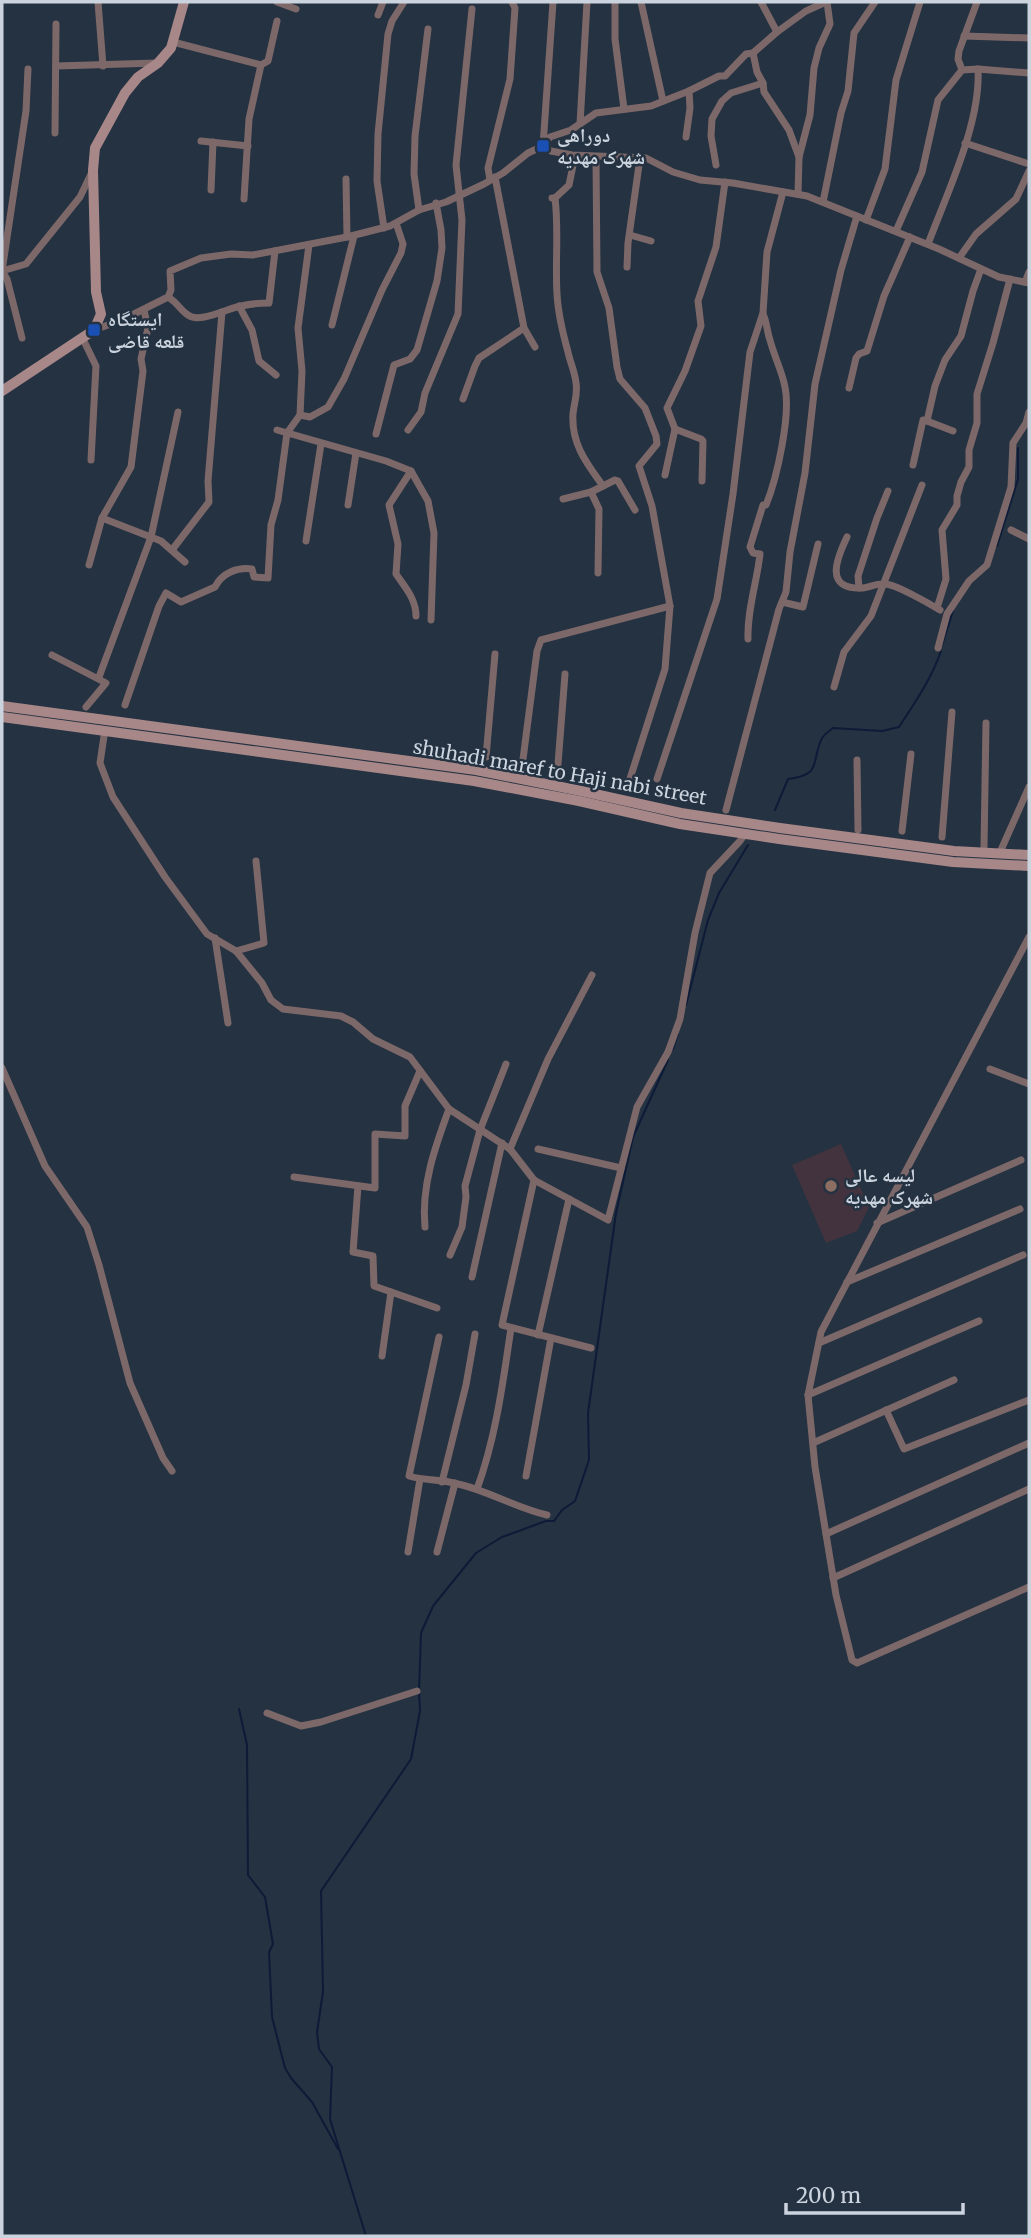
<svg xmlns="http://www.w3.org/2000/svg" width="1031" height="2238" font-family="Merriweather,'Noto Naskh Arabic',serif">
<rect width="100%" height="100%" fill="#243241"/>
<polygon fill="#43333e" points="841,1144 869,1207 857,1231 826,1243 792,1165"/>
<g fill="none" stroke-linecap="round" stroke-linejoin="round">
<g stroke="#0d1b38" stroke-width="2">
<polyline points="997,546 1018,479 1018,448"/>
<polyline points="942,645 953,611"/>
<path d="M775,810L788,779C821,775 811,765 821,740C823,735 829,731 833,728L882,731L899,727C915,702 931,680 941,651"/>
<polyline points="686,1005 708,920 719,893 748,845"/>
<polyline points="673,1049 678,1034"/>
<polyline points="239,1709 247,1745 248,1875 265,1897 273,1944 269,1952 272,2017 285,2068 291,2078 312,2102 338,2149"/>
<polyline points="366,2236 330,2119 332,2067 319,2049 317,2032 323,1992 321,1891 411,1759 420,1711 419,1691 421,1633 433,1606 476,1553 502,1537 546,1521 554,1521 562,1510 575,1501 589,1460 588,1413 616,1213 633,1137 668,1060"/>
</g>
<g stroke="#7d6869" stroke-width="7">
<polyline points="98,2 103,66"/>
<polyline points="277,2 296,9"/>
<polyline points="553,2 543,146 551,151 572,155 646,158 673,172 700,180 733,183 807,196 939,249 999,277 1029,283"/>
<polyline points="615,2 615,39 624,109"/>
<polyline points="641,2 663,101"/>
<polyline points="761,2 777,32"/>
<polyline points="378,15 383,2"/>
<polyline points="964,36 1029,38"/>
<polyline points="173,42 261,65 268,61 277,21"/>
<polyline points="753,53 757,72 763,83 764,92 789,130 799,157"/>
<polyline points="56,66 157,63"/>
<polyline points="962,70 958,59 959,51 977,2"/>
<polyline points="580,124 587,2"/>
<polyline points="55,133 56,24"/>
<polyline points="686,137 690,108 689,91"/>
<polyline points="201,141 248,146"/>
<polyline points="965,143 1029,164"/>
<polyline points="596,158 597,272 609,308 617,367 620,379 645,408 656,436 657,444 639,466 652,506 670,606 665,669 627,788"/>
<polyline points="716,165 711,136 712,119 722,101 731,93 763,83"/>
<polyline points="495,177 524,328 535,347"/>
<polyline points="346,179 347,237"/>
<polyline points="490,180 488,168 510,79 515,8 512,2"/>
<polyline points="211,190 213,142"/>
<polyline points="798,194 799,157 810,115 814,68 819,48 830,24 827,2"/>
<polyline points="552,198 555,198 569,185 575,156"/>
<path d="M555,198C559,230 555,262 557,294C558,313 563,334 568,352C570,362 575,372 576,383C578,394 574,403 573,414C571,444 587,464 603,486"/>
<polyline points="244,199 249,119 261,65"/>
<polyline points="823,202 841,113 848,91 854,33 875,2"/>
<polyline points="419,210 414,174 415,136 428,29"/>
<polyline points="866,220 885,169 896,80 920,2"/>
<polyline points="384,228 377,181 378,134 388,34 392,21 404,2"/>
<polyline points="896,231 922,172 938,100 962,70 978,69 1029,73"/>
<polyline points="630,235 651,241"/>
<path d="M928,244C947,193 981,123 978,69"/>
<polyline points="959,258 976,234 1016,199 1029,171"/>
<polyline points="627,267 628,243 640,158"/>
<polyline points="2,271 26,264 80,197 92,172"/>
<polyline points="1025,282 1029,272"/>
<path d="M168,297C178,303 180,310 188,315C199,324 228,308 241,306C250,304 259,303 269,303L275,251"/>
<polyline points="239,306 252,330 259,361 276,375"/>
<polyline points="332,325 354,236"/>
<polyline points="94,330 122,320 168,297 171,290 170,271 201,258 231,254 253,255 347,237 390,226 419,210 446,202 484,184 503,173 528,153 543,146 550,137 571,130 596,113 651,106 689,91 719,76 725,76 746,54 753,53 777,32 806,11 826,2"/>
<polyline points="82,337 96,366 91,460"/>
<polyline points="22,338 7,279 2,271 26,111 28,69"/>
<polyline points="849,388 856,358 859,354 867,351 884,296 910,237"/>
<polyline points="463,399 475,366 479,358 524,328"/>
<polyline points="300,415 310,417 328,407 344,379 382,290 401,253 403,244 396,223"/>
<polyline points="927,421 953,431"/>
<polyline points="277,430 386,461 411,471 428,501 434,533 431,620"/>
<polyline points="408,430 421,412 425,393 458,314 462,220 456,165 472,9"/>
<polyline points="376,434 394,365 410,359 417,350 437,281 442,248 441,230 436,203"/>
<polyline points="913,465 923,420 927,421 935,386 945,360 961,336 973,291 981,269"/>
<path d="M411,471L389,505L398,544L396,574C405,587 416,599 416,616"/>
<polyline points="665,475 675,429"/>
<polyline points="702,481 703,441 701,439 675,429 667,408 685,371 701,326 698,301 716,247 725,182"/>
<polyline points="591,492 599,509 598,573"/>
<polyline points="563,499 591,492 615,480 618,481 635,510"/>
<polyline points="348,505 356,453"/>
<polyline points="102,518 161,541 185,562"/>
<polyline points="1011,530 1029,539"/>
<path d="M847,537C836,560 824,590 863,588C870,587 878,583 885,584C895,584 930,604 940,610"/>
<polyline points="306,541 321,444"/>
<polyline points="172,550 209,502 208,481 222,312"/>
<polyline points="89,565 102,518 131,467 143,371 141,359 148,328 144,310"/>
<polyline points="859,588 858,576 877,518 888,491"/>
<polyline points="782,602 803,607 818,544"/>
<polyline points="937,608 946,579 942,530 957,505 957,496 961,482 969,467 969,450 977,423 977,394 993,343 1010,279"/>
<path d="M748,639C747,610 757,582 760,554L753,553L750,547L763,505H766C777,478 791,415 785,387C782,371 774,356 770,340C767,332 767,322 763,314"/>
<polyline points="938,648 947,614 969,581 987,565 1011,487 1013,443 1026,423 1029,412"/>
<polyline points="52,655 106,683 86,707"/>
<polyline points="99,677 151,537 178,412"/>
<polyline points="834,687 844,652 871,616 922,485"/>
<path d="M125,705L159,606L166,593L181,602L215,587C222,573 237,567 252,569L254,577L268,578L271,525L278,500L287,433L300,415L302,371L298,328L309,245"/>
<polyline points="104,736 100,763 113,797 165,877 207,934 236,951 262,983 271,1000 283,1009 341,1016 353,1022 373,1039 410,1057 449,1109 510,1149 534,1180 608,1220 637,1107 668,1052 680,1019 695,933 710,873 740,841 746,833"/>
<polyline points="486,757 495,654"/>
<polyline points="857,760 858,830"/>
<polyline points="522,767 537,651 541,640 670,606"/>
<polyline points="557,777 565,674"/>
<polyline points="657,779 717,599 733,494 750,352 763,313 767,252 783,192"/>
<polyline points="726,810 779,609 786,592 790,552 805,473 815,384 841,270 857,216"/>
<polyline points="902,831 911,754"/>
<polyline points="942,837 952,712"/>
<polyline points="984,847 986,723"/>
<polyline points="1001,850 1029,787"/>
<polyline points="1029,937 821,1332 808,1395 815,1467 836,1595 852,1660 857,1663 1029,1587"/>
<polyline points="215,938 228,1023"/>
<polyline points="236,951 264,943 256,861"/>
<polyline points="2,1068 45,1166 87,1227 99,1265 130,1383 163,1458 172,1471"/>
<polyline points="990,1069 1029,1084"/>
<polyline points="510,1149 548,1059 592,975"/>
<polyline points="538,1149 621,1168"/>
<polyline points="294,1177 375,1188 375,1134 405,1136 405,1106 420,1071"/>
<polyline points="534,1180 502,1325 591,1348"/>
<polyline points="358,1186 353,1252 373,1256 374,1286 437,1308"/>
<polyline points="877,1223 1021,1160"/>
<path d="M425,1227C421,1186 435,1147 449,1109"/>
<polyline points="450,1255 462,1227 466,1197 465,1186 480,1130 506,1064"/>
<polyline points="472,1277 502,1143"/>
<polyline points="847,1282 1020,1209"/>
<polyline points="538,1335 569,1199"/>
<path d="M439,1337L409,1476C425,1481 442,1479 458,1484C489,1491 516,1508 547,1515"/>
<polyline points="819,1343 1023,1255"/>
<polyline points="382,1356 391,1292"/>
<polyline points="808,1395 979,1321"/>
<polyline points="886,1410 904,1449 1029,1400"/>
<polyline points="813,1443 954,1380"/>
<polyline points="526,1476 551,1338"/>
<polyline points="442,1482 466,1385 475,1334"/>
<path d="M477,1489C496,1437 503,1382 511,1328"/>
<polyline points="826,1534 1029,1443"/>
<polyline points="408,1552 420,1479"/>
<polyline points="437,1552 455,1483"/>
<polyline points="833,1578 1029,1489"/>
<polyline points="267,1713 301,1726 321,1722 417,1691"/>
</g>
<g stroke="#a78788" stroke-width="10">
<polyline points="2,391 94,330 101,314 96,292 93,170 95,148 125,93 138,77 158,63 171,48 184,2"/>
<polyline points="2,706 476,770 581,791 681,813 780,828 954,851 1029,855"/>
<polyline points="2,717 474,781 579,801 680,824 779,839 953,862 1029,866"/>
</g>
</g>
<g fill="#1a4fb4" stroke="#243241" stroke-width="2.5">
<rect x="536" y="139" width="14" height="14" rx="3.5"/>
<rect x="87" y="323" width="14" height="14" rx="3.5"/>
</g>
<circle fill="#8d6e63" stroke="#243241" stroke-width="2.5" cx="831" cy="1186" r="7"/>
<g text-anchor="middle" stroke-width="5" stroke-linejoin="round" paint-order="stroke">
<g font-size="19" font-weight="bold" fill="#cbd4de" stroke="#243241" text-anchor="start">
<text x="557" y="142">دوراهی<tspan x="557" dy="22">شهرک مهدیه</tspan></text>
<text x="108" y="326">ایستگاه<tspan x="108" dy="22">قلعه قاضی</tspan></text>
<text x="845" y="1182">لیسه عالی<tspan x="845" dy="22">شهرک مهدیه</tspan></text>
</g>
<g font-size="19" fill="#cbd4de" stroke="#243241">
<text transform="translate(560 772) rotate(10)" y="7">shuhadi maref to Haji nabi street</text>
</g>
</g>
<rect width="1031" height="2238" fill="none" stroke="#cbd4de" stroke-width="7"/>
<path d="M786 2203v10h177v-10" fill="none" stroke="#cbd4de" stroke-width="3.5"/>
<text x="796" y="2203" font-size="21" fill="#cbd4de" stroke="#243241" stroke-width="5" paint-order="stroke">200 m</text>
</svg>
